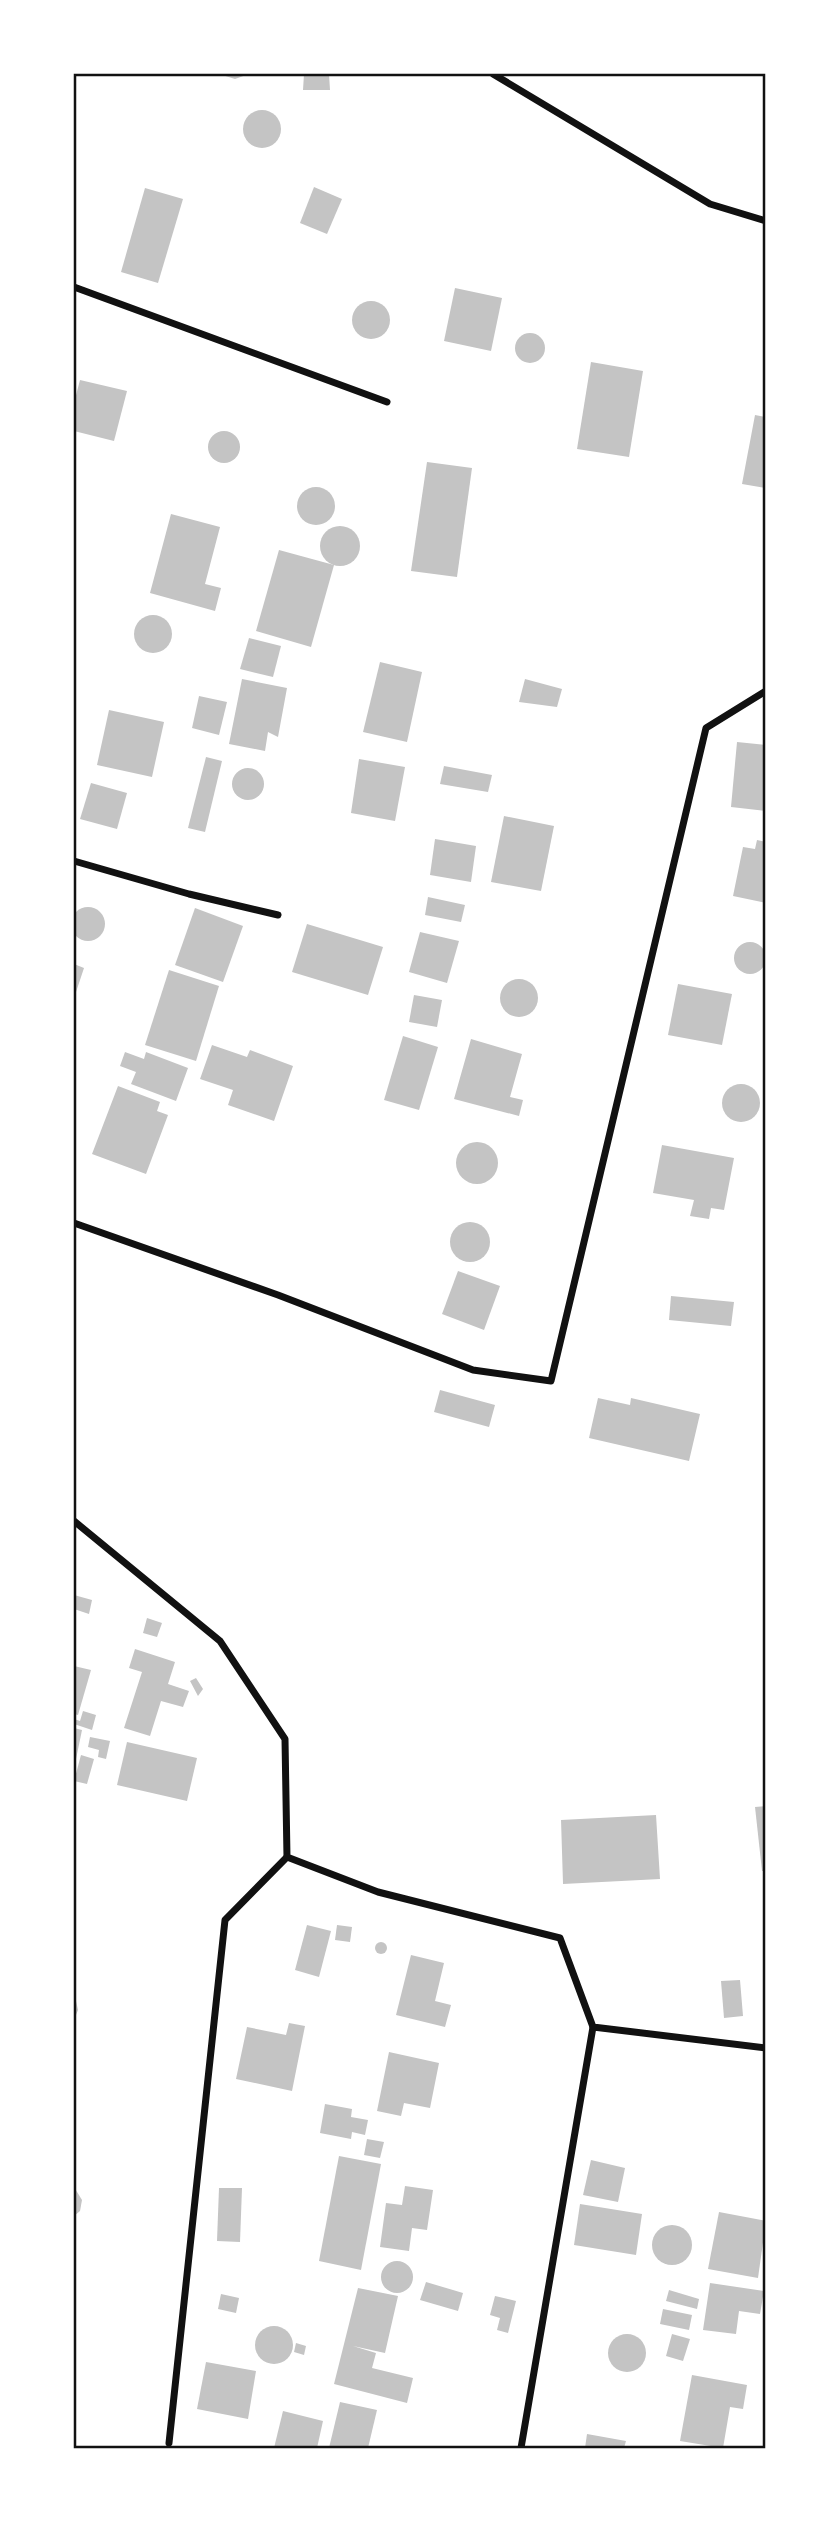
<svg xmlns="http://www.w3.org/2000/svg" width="839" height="2522" font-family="'DejaVu Sans',sans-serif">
<rect width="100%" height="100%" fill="#fff"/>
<g fill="#c4c4c4">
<polygon points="219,74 249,74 235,79"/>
<polygon points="304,74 329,74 330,90 303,90"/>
<circle cx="262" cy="129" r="19"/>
<polygon points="314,187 342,199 327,234 300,223"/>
<polygon points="145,188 183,199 158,283 121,272"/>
<polygon points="455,288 502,298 491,351 444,341"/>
<circle cx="371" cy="320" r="19"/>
<circle cx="530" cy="348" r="15"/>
<polygon points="591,362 643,371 629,457 577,449"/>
<polygon points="80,380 127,391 114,441 74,431 74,403"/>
<polygon points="755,415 766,417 766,488 742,484"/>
<circle cx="224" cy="447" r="16"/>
<polygon points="427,462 472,468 457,577 411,571"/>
<circle cx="316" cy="506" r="19"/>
<polygon points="171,514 220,527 205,584 221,588 215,611 150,593"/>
<circle cx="340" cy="546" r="20"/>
<polygon points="279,550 334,565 311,647 256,631"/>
<circle cx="153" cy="634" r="19"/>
<polygon points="249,638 281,646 273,677 240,669"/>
<polygon points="380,662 422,672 407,742 363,732"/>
<polygon points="242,679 287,688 278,737 268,732 265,751 229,744"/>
<polygon points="525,679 562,689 557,707 519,702"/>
<polygon points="199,696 227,702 219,735 192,728"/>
<polygon points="109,710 164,722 152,777 97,765"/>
<polygon points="737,742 766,745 766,811 731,807"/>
<polygon points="206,757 222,761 205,832 188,828"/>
<polygon points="359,759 405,767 395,821 351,813"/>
<polygon points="444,766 492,775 488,792 440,784"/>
<circle cx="248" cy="784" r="16"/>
<polygon points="91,783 127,793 117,829 80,819"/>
<polygon points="504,816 554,826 541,891 491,882"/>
<polygon points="435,839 476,846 471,882 430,875"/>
<polygon points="757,840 766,842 766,903 733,896 743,847 755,849"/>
<polygon points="428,897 465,905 461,922 425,915"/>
<circle cx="88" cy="924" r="17"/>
<polygon points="195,908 243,926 223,982 175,965"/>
<polygon points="307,924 383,947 368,995 292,972"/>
<polygon points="420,932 459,941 447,983 409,972"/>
<circle cx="750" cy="958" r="16"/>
<polygon points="74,964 84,968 74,998"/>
<polygon points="169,970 219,986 196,1061 145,1045"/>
<circle cx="519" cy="998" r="19"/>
<polygon points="678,984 732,994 722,1045 668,1035"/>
<polygon points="414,995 442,1000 437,1027 409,1022"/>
<polygon points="403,1036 438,1047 419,1110 384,1100"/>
<polygon points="471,1039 522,1054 510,1097 523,1100 519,1116 454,1099"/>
<polygon points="212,1045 247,1057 250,1050 293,1066 274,1121 228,1105 233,1090 200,1079"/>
<polygon points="125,1052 144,1059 146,1052 188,1068 176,1101 131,1084 136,1072 120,1066"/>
<circle cx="741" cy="1103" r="19"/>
<polygon points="118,1086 160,1102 157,1111 168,1115 146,1174 92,1154"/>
<circle cx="477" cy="1163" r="21"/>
<polygon points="662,1145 734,1158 724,1210 711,1208 709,1219 690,1216 694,1200 653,1193"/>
<circle cx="470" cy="1242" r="20"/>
<polygon points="458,1271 500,1286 484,1330 442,1314"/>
<polygon points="671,1296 734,1302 731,1326 669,1320"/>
<polygon points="440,1390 495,1405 489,1427 434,1412"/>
<polygon points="598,1398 630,1405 631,1398 700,1414 689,1461 589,1438"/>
<polygon points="74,1595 92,1600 89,1614 74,1609"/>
<polygon points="147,1618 162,1623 157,1637 143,1633"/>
<polygon points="135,1649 175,1662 168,1684 189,1691 183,1707 161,1701 150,1736 124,1728 142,1672 129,1668"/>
<polygon points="74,1666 91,1670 78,1715 74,1714"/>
<polygon points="196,1678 203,1689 198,1696 190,1681"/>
<polygon points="83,1711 96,1715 92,1730 74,1724 74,1719 80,1721"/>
<polygon points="74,1728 82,1730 75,1764 74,1764"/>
<polygon points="90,1737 110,1741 106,1759 98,1757 99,1750 88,1747"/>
<polygon points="127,1742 197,1758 187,1801 117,1785"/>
<polygon points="81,1755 94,1759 87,1784 74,1781"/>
<polygon points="766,1806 766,1871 762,1871 755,1807"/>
<polygon points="656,1815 660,1879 563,1884 561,1820"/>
<polygon points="307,1925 331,1931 319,1977 295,1970"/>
<polygon points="337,1925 352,1927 350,1942 335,1940"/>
<circle cx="381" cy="1948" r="6"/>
<polygon points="411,1955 444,1963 435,2001 451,2005 445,2027 396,2015"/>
<polygon points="740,1980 743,2016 724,2018 721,1981"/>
<polygon points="74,1992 78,2010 74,2020"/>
<polygon points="289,2023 305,2026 292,2091 236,2079 247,2027 286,2035"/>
<polygon points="389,2052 439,2063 430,2108 404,2103 401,2116 377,2111"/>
<polygon points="325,2104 352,2109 351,2117 368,2120 365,2135 352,2132 351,2139 320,2133"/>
<polygon points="367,2139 384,2142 380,2158 364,2155"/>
<polygon points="339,2156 381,2164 361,2270 319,2261"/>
<polygon points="591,2160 625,2168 618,2202 583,2195"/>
<polygon points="405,2186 433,2190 427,2230 412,2228 409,2251 380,2247 386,2203 402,2205"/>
<polygon points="74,2187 82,2200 80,2211 74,2216"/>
<polygon points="219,2188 242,2188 240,2242 217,2241"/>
<polygon points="580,2204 642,2214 636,2255 574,2245"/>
<polygon points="719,2212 766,2221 758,2278 708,2269"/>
<circle cx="672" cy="2245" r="20"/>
<circle cx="397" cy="2277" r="16"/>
<polygon points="426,2282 463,2293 458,2311 420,2300"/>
<polygon points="710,2283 764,2291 760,2314 739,2311 736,2334 703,2330"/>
<polygon points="358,2288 398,2296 385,2353 353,2346 376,2353 372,2368 413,2378 407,2403 334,2384"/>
<polygon points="669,2290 699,2299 697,2309 666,2301"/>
<polygon points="221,2294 239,2298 236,2313 218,2309"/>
<polygon points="495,2296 516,2301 508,2333 497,2330 500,2318 490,2315"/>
<polygon points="663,2309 692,2315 689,2330 660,2324"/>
<circle cx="274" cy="2345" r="19"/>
<circle cx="627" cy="2353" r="19"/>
<polygon points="672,2334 690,2339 683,2361 666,2356"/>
<polygon points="296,2343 306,2346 304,2355 294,2352"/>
<polygon points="206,2362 256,2371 248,2419 197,2409"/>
<polygon points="692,2375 747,2385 743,2409 730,2407 723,2448 680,2441"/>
<polygon points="340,2402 377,2410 368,2448 329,2448"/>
<polygon points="283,2411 323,2421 317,2448 274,2448"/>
<polygon points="587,2434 626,2441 624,2448 585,2448"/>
</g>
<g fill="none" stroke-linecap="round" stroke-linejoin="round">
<g stroke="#111" stroke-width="7">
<polyline points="493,74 710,204 766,221"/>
<polyline points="74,287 387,402"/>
<polyline points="74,861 189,894 278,915"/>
<polyline points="74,1223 278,1295 473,1370 551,1381 706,728 766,691"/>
<polyline points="74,1521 220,1641 285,1739 287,1857 378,1892 560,1938 593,2027 766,2048"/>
<polyline points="169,2443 225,1920 287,1857"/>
<polyline points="521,2448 593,2027"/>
</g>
</g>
<rect width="839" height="2522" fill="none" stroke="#ffffff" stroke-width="150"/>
<rect x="75" y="75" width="689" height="2372" fill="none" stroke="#111" stroke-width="2.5"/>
</svg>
